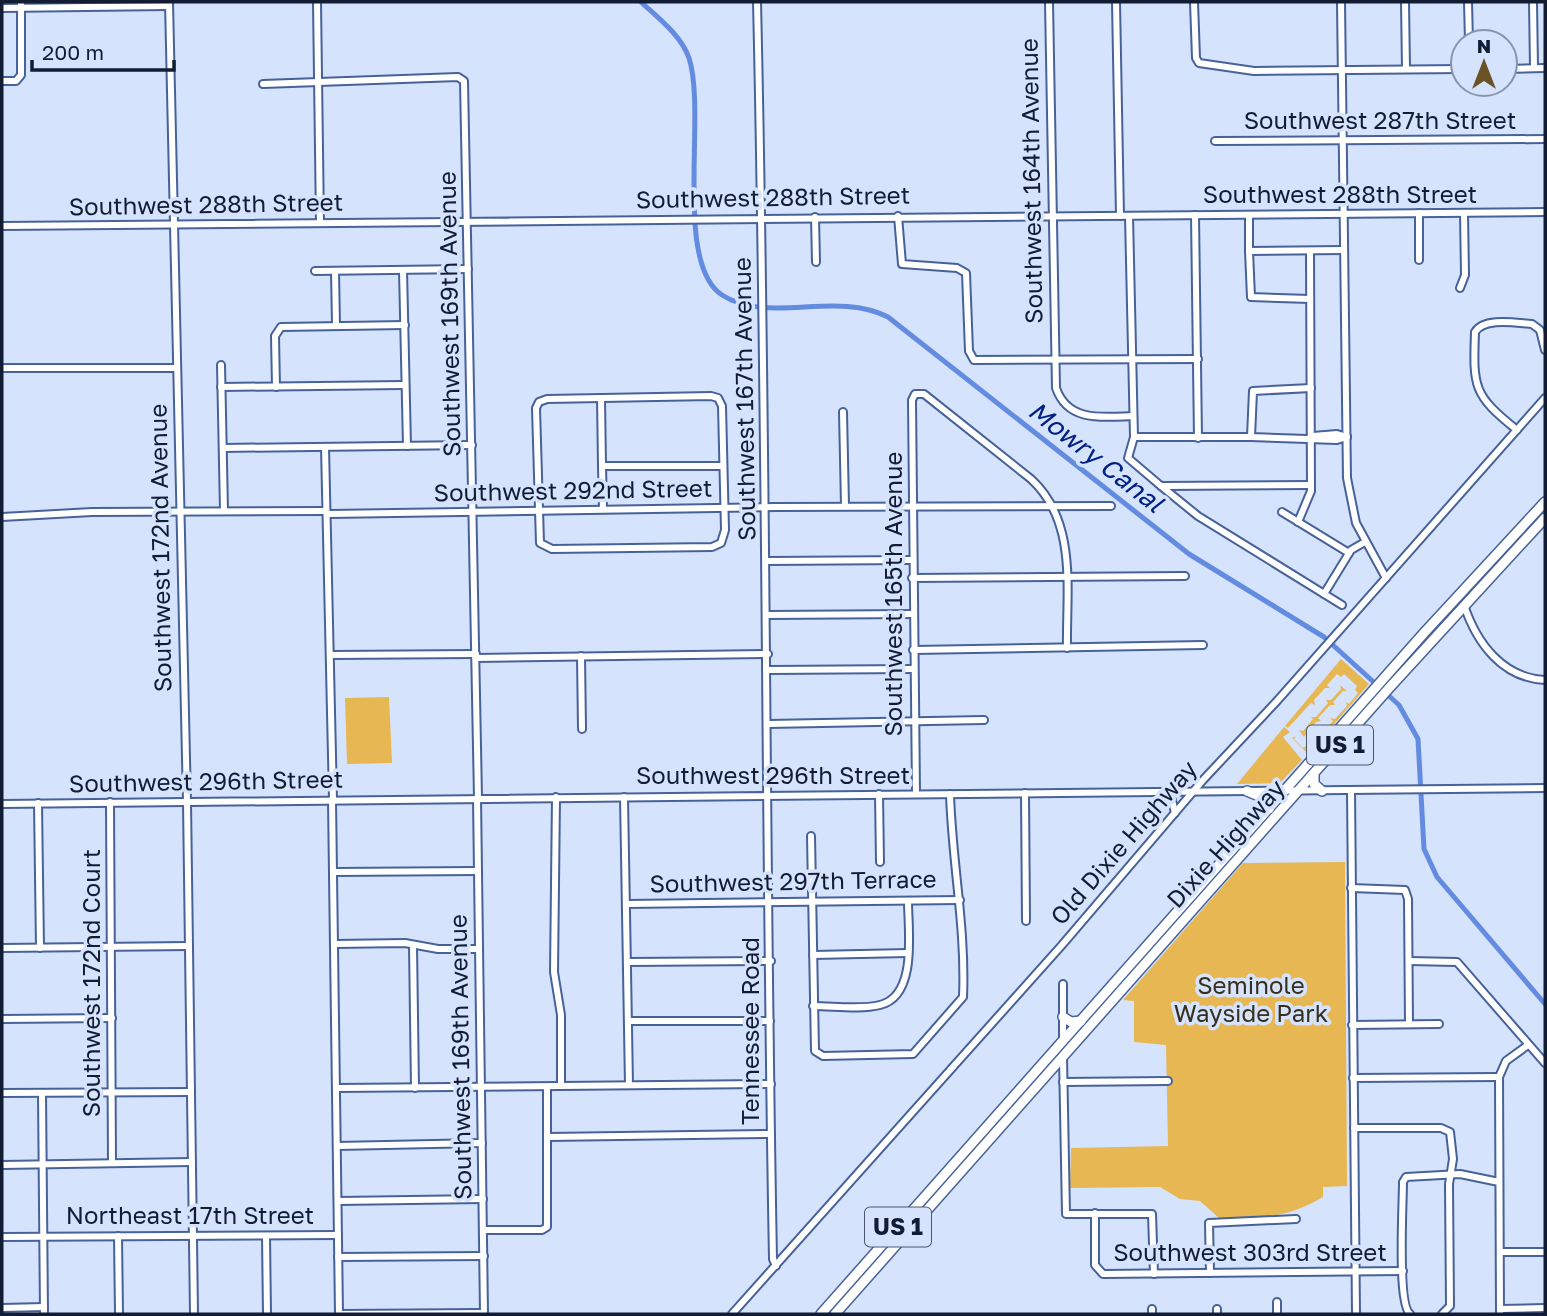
<svg xmlns="http://www.w3.org/2000/svg" width="1547" height="1316" font-family="'Golos Text',sans-serif">
<rect width="100%" height="100%" fill="#d6e3fd"/>
<g fill="#e7b753">
<polygon points="1341,659 1369,684 1308,754 1292,738 1296,736 1294,739 1303,748 1307,745 1310,747 1319,737 1317,734 1321,735 1333,721 1330,718 1335,719 1347,706 1346,702 1349,704 1358,693 1355,690 1357,686 1344,674 1341,677 1337,674 1327,685 1330,688 1325,688 1314,700 1315,705 1311,703 1288,728 1285,726"/>
<polygon points="1340,685 1347,691 1343,691 1333,702 1335,705 1330,705 1318,718 1321,721 1316,722 1304,737 1299,730 1303,731 1313,719 1311,717 1316,717 1328,703 1326,700 1331,700 1341,689"/>
<polygon points="389,697 392,763 347,764 345,698"/>
<polygon points="1284,727 1290,732 1283,737 1302,760 1280,783 1237,784"/>
<path d="M1345,862L1347,1186L1323,1187V1197C1284,1220 1264,1216 1219,1218L1200,1201L1180,1199L1160,1187L1070,1188L1071,1148L1168,1146L1166,1045L1134,1042V1001L1123,1000L1243,863Z"/>
</g>
<g fill="none" stroke-linecap="round" stroke-linejoin="round">
<path stroke="#638ce1" stroke-width="5" d="M641,2C658,18 681,35 689,58C707,113 673,263 722,295C768,325 836,290 888,317L1189,554L1324,637L1399,705L1418,739L1424,849L1437,877L1545,1004"/>
<g stroke="#476299" stroke-width="10">
<g id="minor">
<polyline points="169,2 187,802 194,1314"/>
<polyline points="317,2 320,223"/>
<path d="M757,2C767,421 765,840 773,1259L776,1266"/>
<path d="M1049,2L1056,388C1068,423 1104,417 1133,416"/>
<polyline points="1116,2 1120,216"/>
<polyline points="1194,2 1196,58 1199,63 1254,71 1463,69"/>
<polyline points="1341,2 1347,478 1356,523 1386,578"/>
<polyline points="1405,2 1406,69"/>
<polyline points="1468,2 1469,42"/>
<polyline points="1533,2 1534,68"/>
<polyline points="2,8 169,6"/>
<polyline points="1505,69 1545,68"/>
<polyline points="2,81 16,81 21,75 21,2"/>
<polyline points="263,84 458,77 464,81 478,798"/>
<polyline points="1215,141 1545,139"/>
<polyline points="1419,213 1419,260"/>
<polyline points="1195,215 1198,438"/>
<polyline points="1249,215 1249,251 1344,250"/>
<polyline points="898,216 902,264 957,268 966,273 969,351 974,360 1198,359"/>
<polyline points="1129,216 1134,437"/>
<polyline points="815,217 816,262"/>
<polyline points="2,226 1545,212"/>
<polyline points="1249,251 1251,297 1310,299"/>
<polyline points="403,270 407,446"/>
<polyline points="315,271 468,269"/>
<polyline points="335,271 336,325"/>
<polyline points="1460,288 1465,275 1464,213"/>
<polyline points="221,365 224,511"/>
<polyline points="2,368 176,368"/>
<polyline points="221,387 405,385"/>
<polyline points="276,387 275,336 281,327 405,325"/>
<polyline points="1311,388 1253,391 1251,437 1337,440 1347,437"/>
<polygon points="711,396 718,398 722,406 725,530 721,543 712,547 552,549 540,543 536,408 539,402 547,399"/>
<polyline points="601,398 602,466 723,466"/>
<polyline points="843,412 845,506"/>
<path d="M1517,430C1473,395 1473,387 1475,332C1484,317 1516,323 1532,324L1540,330L1545,350"/>
<polyline points="1313,436 1337,434 1347,437"/>
<polyline points="1251,437 1134,437 1128,458 1161,486 1311,485"/>
<polyline points="325,447 333,800"/>
<polyline points="223,448 472,445"/>
<polyline points="602,466 603,509"/>
<polyline points="1161,486 1198,516 1342,605"/>
<polyline points="1282,512 1349,553"/>
<polyline points="329,514 775,507 1111,506"/>
<polyline points="2,517 92,512 326,511"/>
<polyline points="1298,522 1311,491 1310,251"/>
<polyline points="767,561 912,560"/>
<polyline points="912,578 1185,576"/>
<polyline points="1324,594 1351,550 1365,542"/>
<path d="M1464,605C1477,644 1503,678 1545,680"/>
<polyline points="767,615 913,614"/>
<polyline points="913,650 1203,645"/>
<polyline points="330,655 476,654"/>
<polyline points="581,656 582,729"/>
<polyline points="476,658 768,654"/>
<polyline points="768,670 913,669"/>
<polyline points="768,724 984,720"/>
<polyline points="1351,790 1356,1314"/>
<polyline points="1025,793 1026,921"/>
<polyline points="879,794 880,862"/>
<path d="M916,794L912,400L915,394H924L1031,479C1078,522 1066,591 1067,648"/>
<polyline points="1159,794 1172,800 1175,813"/>
<polyline points="556,797 554,972 561,1015 561,1086"/>
<polyline points="624,797 629,1085"/>
<polyline points="477,798 484,1314"/>
<polyline points="332,800 339,1314"/>
<polyline points="110,802 112,1163"/>
<polyline points="38,803 40,948"/>
<polyline points="2,804 1545,788"/>
<path d="M811,836L815,1051L823,1056L913,1054L963,997C966,928 952,862 950,794"/>
<polyline points="333,872 478,871"/>
<polyline points="1351,888 1405,890 1408,899 1409,1024"/>
<polyline points="626,904 960,900"/>
<polyline points="335,944 405,943 438,949 479,949"/>
<polyline points="413,945 415,1088"/>
<polyline points="2,948 189,946"/>
<polyline points="813,955 908,953"/>
<polyline points="1409,961 1457,962 1545,1063"/>
<polyline points="627,962 771,961"/>
<polyline points="1063,984 1063,1041"/>
<path d="M813,1006C834,1006 860,1010 880,1005C918,996 908,930 908,901"/>
<polyline points="2,1019 112,1018"/>
<polyline points="628,1021 770,1021"/>
<polyline points="1352,1025 1439,1024"/>
<polyline points="1063,1057 1066,1214 1152,1214 1154,1274"/>
<polyline points="1353,1078 1499,1077"/>
<polyline points="1063,1082 1168,1081"/>
<polyline points="337,1088 771,1084"/>
<polyline points="2,1093 191,1092"/>
<polyline points="42,1093 44,1314"/>
<polyline points="1354,1128 1441,1128 1450,1132 1453,1159 1449,1184 1450,1306 1442,1314"/>
<polyline points="548,1137 771,1134"/>
<polyline points="337,1146 482,1143"/>
<polyline points="2,1165 192,1162"/>
<polyline points="338,1201 483,1199"/>
<polyline points="1095,1213 1095,1265 1103,1274 1403,1271"/>
<polyline points="483,1230 542,1230 547,1227 547,1087"/>
<polyline points="118,1236 119,1314"/>
<polyline points="266,1236 267,1314"/>
<polyline points="2,1237 338,1235"/>
<polyline points="1500,1252 1545,1252"/>
<polyline points="338,1257 484,1256"/>
<polyline points="1210,1273 1209,1223 1296,1219"/>
<polyline points="1277,1302 1277,1314"/>
<polyline points="2,1308 44,1307"/>
<polyline points="1152,1309 1152,1314"/>
<polyline points="1217,1309 1217,1314"/>
<polyline points="1500,1309 1545,1308"/>
<polyline points="339,1314 484,1313"/>
<polyline points="732,1314 1062,945 1203,780 1277,701 1545,398"/>
<path d="M1410,1314C1397,1304 1403,1204 1403,1182L1406,1177L1460,1174L1499,1182"/>
<polyline points="1500,1314 1499,1077 1506,1061 1528,1045"/>
</g>
</g>
<g stroke="#476299" stroke-width="12">
<g id="highway">
<polyline points="1314,774 1314,784 1322,791"/>
<polyline points="1247,791 1266,799 1269,809"/>
<polyline points="1063,1017 1071,1022 1081,1021"/>
<polyline points="821,1314 1424,633 1545,502"/>
<polyline points="835,1314 1390,687 1545,518"/>
</g>
</g>
<use href="#minor" stroke="#fff" stroke-width="6"/>
<use href="#highway" stroke="#fff" stroke-width="9"/>
</g>
<g text-anchor="middle" stroke-width="7" stroke-linejoin="round" paint-order="stroke">
<g fill="#d6e3fd" stroke="#4d5870" stroke-width="2">
<rect x="1307" y="725.5" width="66" height="39" rx="5"/>
<rect x="865" y="1207.5" width="66" height="39" rx="5"/>
</g>
<g font-size="23" font-weight="bold" fill="#121d34">
<text x="1340" y="753">US 1</text>
<text x="898" y="1235">US 1</text>
</g>
<g font-size="24" fill="#121d34" stroke="#d6e3fd">
<text x="1380" y="129">Southwest 287th Street</text>
<text transform="translate(1032 181) rotate(-91)" y="8">Southwest 164th Avenue</text>
<text x="1340" y="203">Southwest 288th Street</text>
<text transform="translate(773 198) rotate(-1)" y="8">Southwest 288th Street</text>
<text transform="translate(206 205) rotate(-1)" y="8">Southwest 288th Street</text>
<text transform="translate(450 314) rotate(-91)" y="8">Southwest 169th Avenue</text>
<text transform="translate(745 399) rotate(-91)" y="8">Southwest 167th Avenue</text>
<text transform="translate(573 491) rotate(-1)" y="8">Southwest 292nd Street</text>
<text transform="translate(161 548) rotate(-91)" y="8">Southwest 172nd Avenue</text>
<text transform="translate(894 594) rotate(-90)" y="8">Southwest 165th Avenue</text>
<text x="773" y="784">Southwest 296th Street</text>
<text transform="translate(206 782) rotate(-1)" y="8">Southwest 296th Street</text>
<text transform="translate(1124 843) rotate(-49)" y="8">Old Dixie Highway</text>
<text transform="translate(1226 844) rotate(-48)" y="8">Dixie Highway</text>
<text transform="translate(793 882) rotate(-1)" y="8">Southwest 297th Terrace</text>
<text transform="translate(92 983) rotate(-90)" y="8">Southwest 172nd Court</text>
<text transform="translate(751 1031) rotate(-90)" y="8">Tennessee Road</text>
<text transform="translate(461 1057) rotate(-91)" y="8">Southwest 169th Avenue</text>
<text x="190" y="1224">Northeast 17th Street</text>
<text x="1250" y="1261">Southwest 303rd Street</text>
</g>
<g font-size="24" fill="#382e1c" stroke="#d6e3fd">
<text x="1251" y="994">Seminole<tspan x="1251" dy="28">Wayside Park</tspan></text>
</g>
<g font-size="26" font-style="italic" fill="#002083" stroke="#d6e3fd">
<text transform="translate(1096 457) rotate(38)" y="9">Mowry Canal</text>
</g>
</g>
<rect width="1547" height="1316" fill="none" stroke="#121d34" stroke-width="7"/>
<g transform="translate(1484 63)"><circle r="33" fill="#d6e3fd" stroke="#8894ad" stroke-width="2"/>
<path d="M0-5L12 26L0 18L-12 26Z" fill="#6b5424"/>
<text y="-10" font-size="19" font-weight="bold" text-anchor="middle" fill="#121d34">N</text>
</g>
<path d="M32 60v10h142v-10" fill="none" stroke="#121d34" stroke-width="3.5"/>
<text x="42" y="60" font-size="21" fill="#121d34" stroke="#d6e3fd" stroke-width="5" paint-order="stroke">200 m</text>
</svg>
